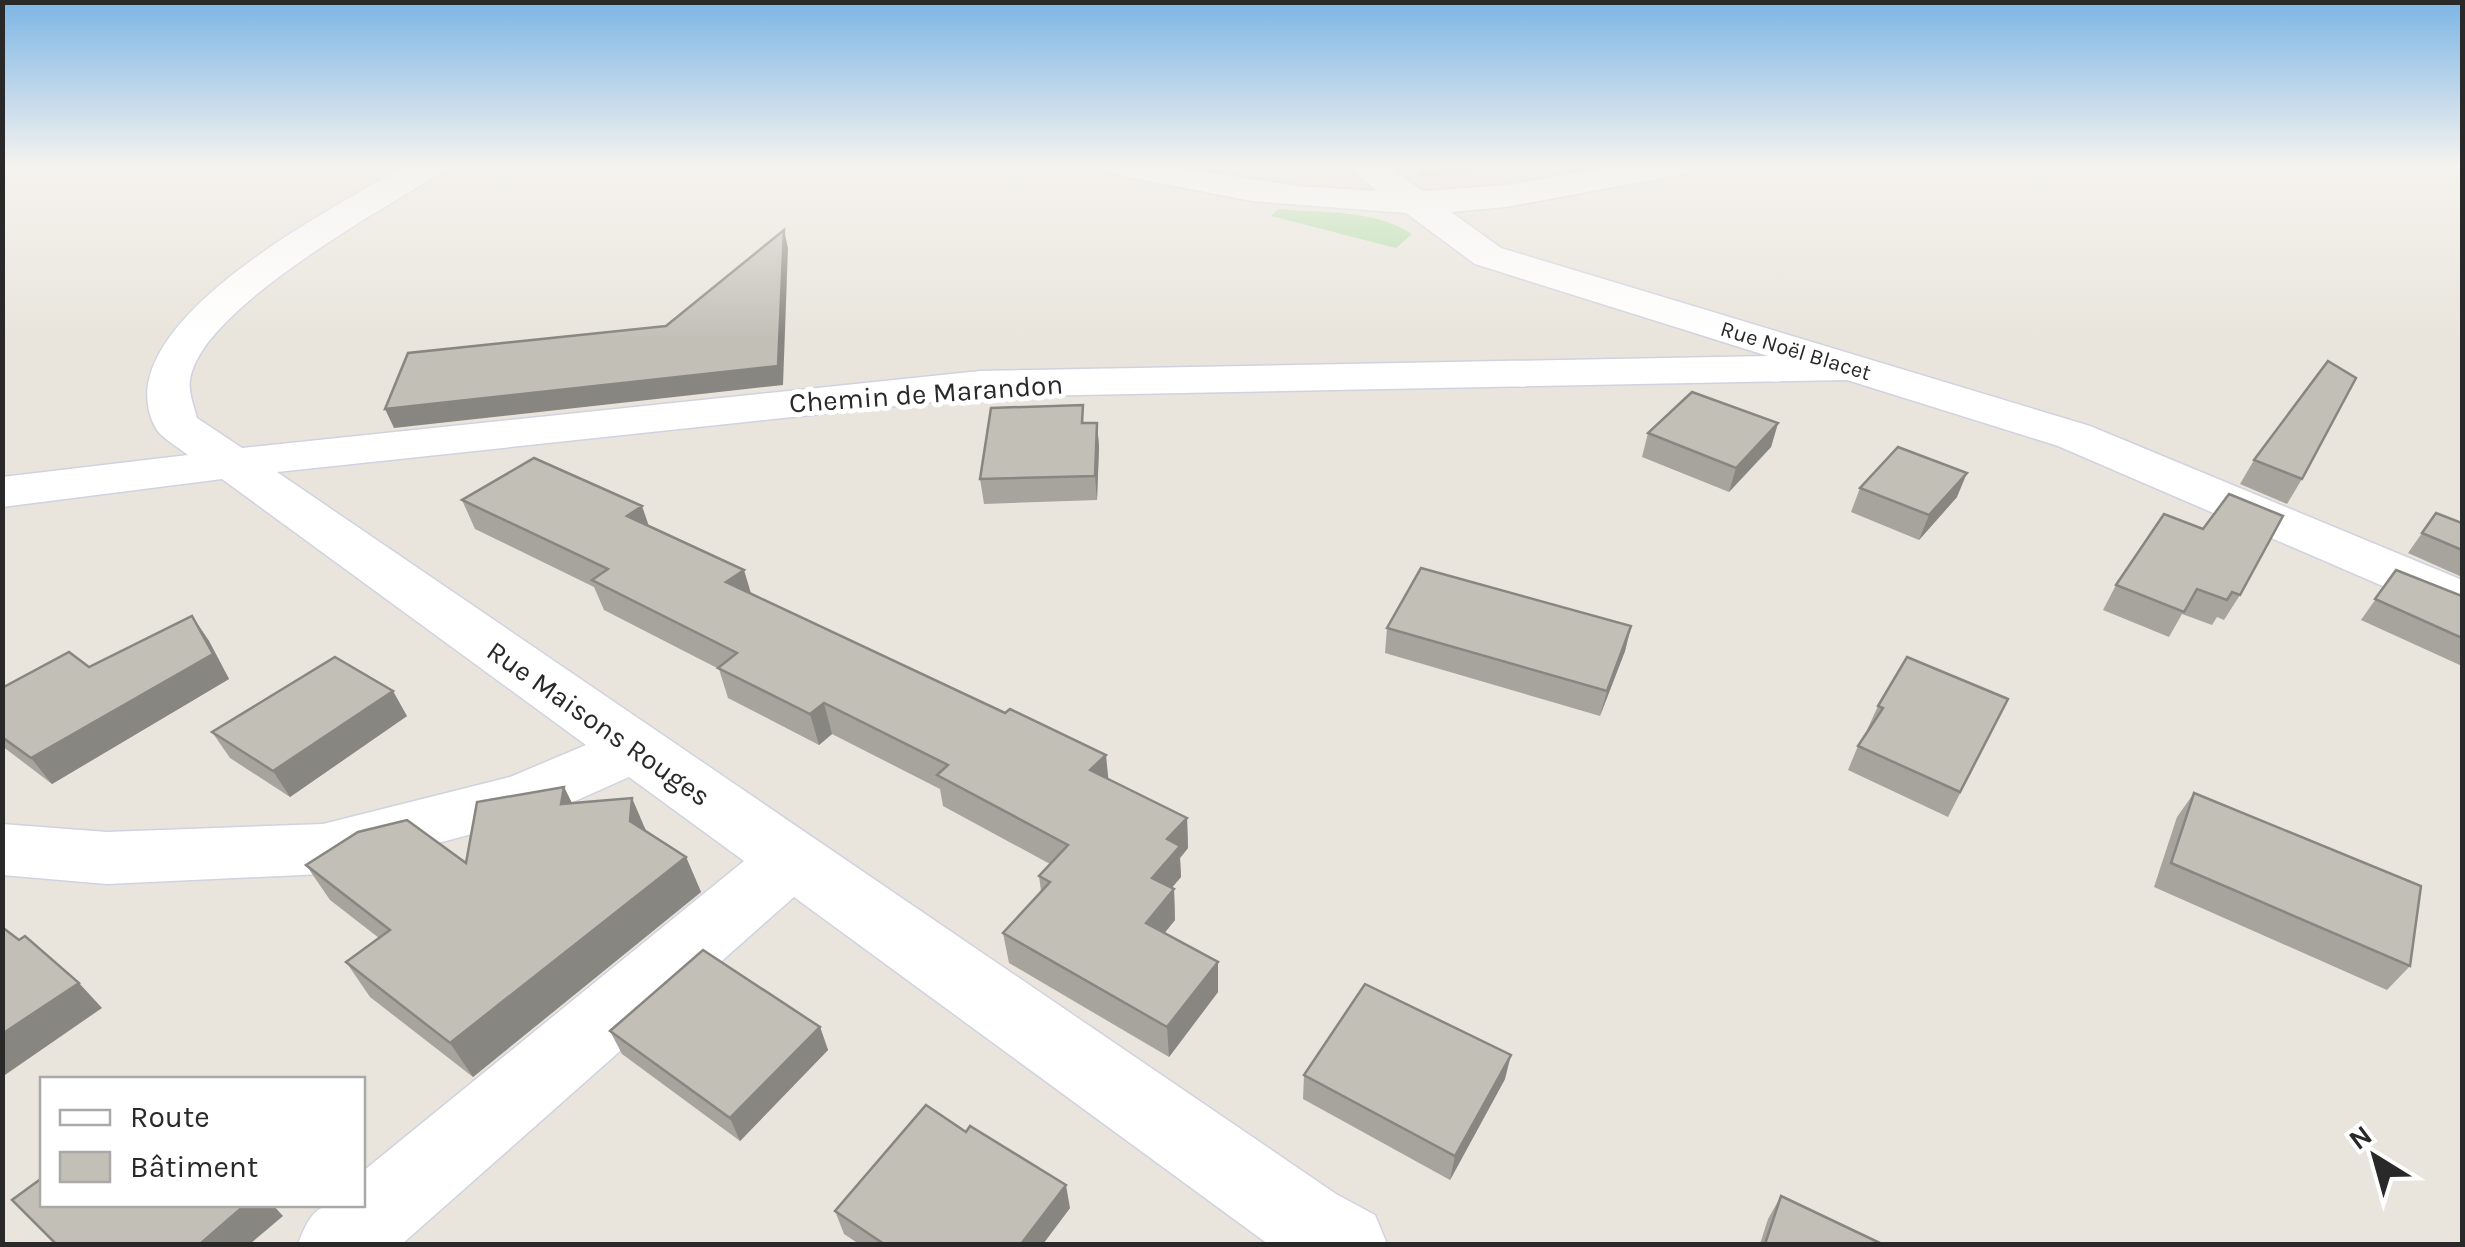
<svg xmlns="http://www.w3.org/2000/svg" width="2465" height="1247" font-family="Karla,sans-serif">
<rect width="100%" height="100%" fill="#e9e5dc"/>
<g fill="#aada9e">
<polygon points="1409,165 1556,165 1423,176"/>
<path d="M1278,209C1320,213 1375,209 1412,234L1396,248L1271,216Z"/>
</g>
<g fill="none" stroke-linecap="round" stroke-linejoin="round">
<g stroke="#d1d2e0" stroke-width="3">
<path id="minor" d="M407,165H447L442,172C382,210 200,309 190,380C188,392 194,406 197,418L242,448L980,371L1768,356L1475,264L1406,213L1252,201L1117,175L1105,172L1100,165H1163L1298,186L1377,191L1347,165H1385L1423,191L1506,185L1619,165H1695L1690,172L1678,175L1506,207L1451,212L1501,248L2090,426L2462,580V617L2443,612L2058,446L1847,380L980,397L277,472L1336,1194L1375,1215L1387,1244H1268L794,897L402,1244H298C314,1203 320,1204 362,1204V1172L744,861L629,777L546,814L323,874L107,884L2,875V824L107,832L323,824L510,777L586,745L222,479L2,507V477L188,455C177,446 160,438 154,425C105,323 337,206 407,165Z"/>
</g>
<use href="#minor" fill="#fff" fill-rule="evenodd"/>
</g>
<g fill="#a7a49d">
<polygon points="1097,423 1099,447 1097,500 984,504 980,479"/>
<polygon points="1778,423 1771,447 1729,492 1642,457 1648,433"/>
<polygon points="2254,460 2302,479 2287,504 2240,484"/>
<polygon points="1860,488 1957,497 1919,540 1851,512"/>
<polygon points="462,500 649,526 751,594 1108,779 1187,818 1188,848 1180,858 1181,877 1171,888 1174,889 1175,920 1164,933 1218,992 1169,1057 1009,963 1003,933 1041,891 1039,876 1050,864 943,806 940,789 832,734 819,745 728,698 719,669 604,610 594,587 475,529"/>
<polygon points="2436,513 2462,523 2462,577 2408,553"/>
<polygon points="2164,514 2240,595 2224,620 2217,617 2212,625 2182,614 2169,637 2103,610 2116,585"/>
<polygon points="2396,570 2462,596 2462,666 2361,620"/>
<polygon points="192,616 209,641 229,679 52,784 2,746 2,688 89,667"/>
<polygon points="1631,626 1625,651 1600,716 1385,653 1387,628"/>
<polygon points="2008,699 1948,817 1848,770 1858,746 1868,730 1867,730 1878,706"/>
<polygon points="407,716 290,797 230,758 212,732"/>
<polygon points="564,787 572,803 647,832 686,857 701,892 473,1077 370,997 346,962 379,938 330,900 306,865 466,863"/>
<polygon points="2194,793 2410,966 2387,990 2154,887 2177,817"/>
<polygon points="820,1027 828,1050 740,1141 622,1054 610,1031"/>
<polygon points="1304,1075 1505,1079 1450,1180 1303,1099"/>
<polygon points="966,1132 1070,1208 1043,1244 859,1244 844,1234 835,1211"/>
<polygon points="1781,1196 1882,1244 1760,1244 1768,1219"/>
</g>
<g fill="#888680">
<polygon points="784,230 788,248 783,385 394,428 385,409 778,366"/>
<polygon points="1097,423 1099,447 1097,500 1095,476"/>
<polygon points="1778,423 1771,447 1729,492 1736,468"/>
<polygon points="1967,473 1957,497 1919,540 1929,515"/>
<polygon points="642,506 652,535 627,516"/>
<polygon points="744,570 753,600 726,582"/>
<polygon points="192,616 209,641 229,679 52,784 31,758"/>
<polygon points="1631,626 1625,651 1600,716 1607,691"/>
<polygon points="393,691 407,716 290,797 273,771"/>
<polygon points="824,703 832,734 819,745 810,714"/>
<polygon points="1106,755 1109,785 1090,770"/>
<polygon points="564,787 581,822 561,804"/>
<polygon points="632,798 647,833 630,821"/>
<polygon points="1187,818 1188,848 1180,858 1181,877 1154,909 1152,878 1167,839"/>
<polygon points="686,857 701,892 473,1077 450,1043"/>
<polygon points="1174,889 1175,920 1148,954 1146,923"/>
<polygon points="1218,962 1218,992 1169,1057 1167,1027"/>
<polygon points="79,983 102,1008 2,1077 2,1034"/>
<polygon points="820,1027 828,1050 740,1141 730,1118"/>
<polygon points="1511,1055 1505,1079 1450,1180 1455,1156"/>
<polygon points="1066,1185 1070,1208 1043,1244 1021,1244"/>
<polygon points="246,1204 272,1204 283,1216 250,1244 200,1244"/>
</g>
<g fill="#c2bfb7" stroke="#888680" stroke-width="2.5">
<polygon points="784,230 778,366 385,409 408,353 666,326"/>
<polygon points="2328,361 2356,378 2302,479 2254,460"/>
<polygon points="1692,392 1778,423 1736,468 1648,433"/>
<polygon points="1083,405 1082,423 1097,423 1095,476 980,479 991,408"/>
<polygon points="1898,447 1967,473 1929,515 1860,488"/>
<polygon points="534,458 642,506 627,516 744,570 726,582 1005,713 1010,709 1106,755 1090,770 1187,818 1167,839 1180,846 1152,878 1174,889 1146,923 1218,962 1167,1027 1003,933 1050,882 1039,876 1068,845 937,775 948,765 824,703 810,714 718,668 737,653 592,580 608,569 462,500"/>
<polygon points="2229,494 2283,516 2240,595 2232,592 2227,600 2197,589 2184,612 2116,585 2164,514 2203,529"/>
<polygon points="2436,513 2462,523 2462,550 2422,533"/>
<polygon points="1421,568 1631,626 1607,691 1387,628"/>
<polygon points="2396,570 2462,596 2462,638 2375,599"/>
<polygon points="192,616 213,654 31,758 2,737 2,688 69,652 89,667"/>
<polygon points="335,657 393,691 273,771 212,732"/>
<polygon points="1907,657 2008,699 1960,792 1858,746 1883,708 1878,706"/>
<polygon points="564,787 561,804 632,798 630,821 686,857 450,1043 346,962 390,930 306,865 358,832 407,820 466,863 477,802"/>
<polygon points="2194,793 2421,886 2410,966 2171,863"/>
<polygon points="2,927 19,940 25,936 79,983 2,1034"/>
<polygon points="703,950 820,1027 730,1118 610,1031"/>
<polygon points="1365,984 1511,1055 1455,1156 1304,1075"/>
<polygon points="926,1105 966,1132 970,1126 1066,1185 1021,1244 884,1244 835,1211"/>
<polygon points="42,1178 42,1204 246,1204 200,1244 56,1244 12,1200"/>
<polygon points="1781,1196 1882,1244 1765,1244"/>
</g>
<linearGradient id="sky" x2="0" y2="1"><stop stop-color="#7cb5e5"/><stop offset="0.49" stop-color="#f5f3ef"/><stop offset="1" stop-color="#f5f3ef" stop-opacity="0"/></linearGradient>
<rect width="2465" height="339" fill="url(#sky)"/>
<g text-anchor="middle" stroke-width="10" stroke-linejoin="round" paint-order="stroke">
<g font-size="22" fill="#292929" stroke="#fff">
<text transform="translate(1796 350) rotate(17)" y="8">Rue Noël Blacet</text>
</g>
<g font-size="28" fill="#292929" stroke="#fff">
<text transform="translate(926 393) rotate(-4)" y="10">Chemin de Marandon</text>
<text transform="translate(599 723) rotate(35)" y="10">Rue Maisons Rouges</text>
</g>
</g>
<rect width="2465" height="1247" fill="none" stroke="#292929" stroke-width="10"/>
<rect x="40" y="1077" width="325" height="130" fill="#ffffff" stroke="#a9a9a9" stroke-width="2.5"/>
<rect x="60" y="1110" width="50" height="15" fill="#ffffff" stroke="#a9a9a9" stroke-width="2.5"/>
<text x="130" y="1127" font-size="30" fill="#292929">Route</text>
<rect x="60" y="1152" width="50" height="30" fill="#c2bfb7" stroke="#a9a9a9" stroke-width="2.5"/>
<text x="130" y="1177" font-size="30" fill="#292929">Bâtiment</text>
<g transform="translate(2375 1157) rotate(323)" stroke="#ffffff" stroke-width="8" paint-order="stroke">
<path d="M0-8L18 38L0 25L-18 38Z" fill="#292929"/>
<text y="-15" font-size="28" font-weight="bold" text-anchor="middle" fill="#292929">N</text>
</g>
</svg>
